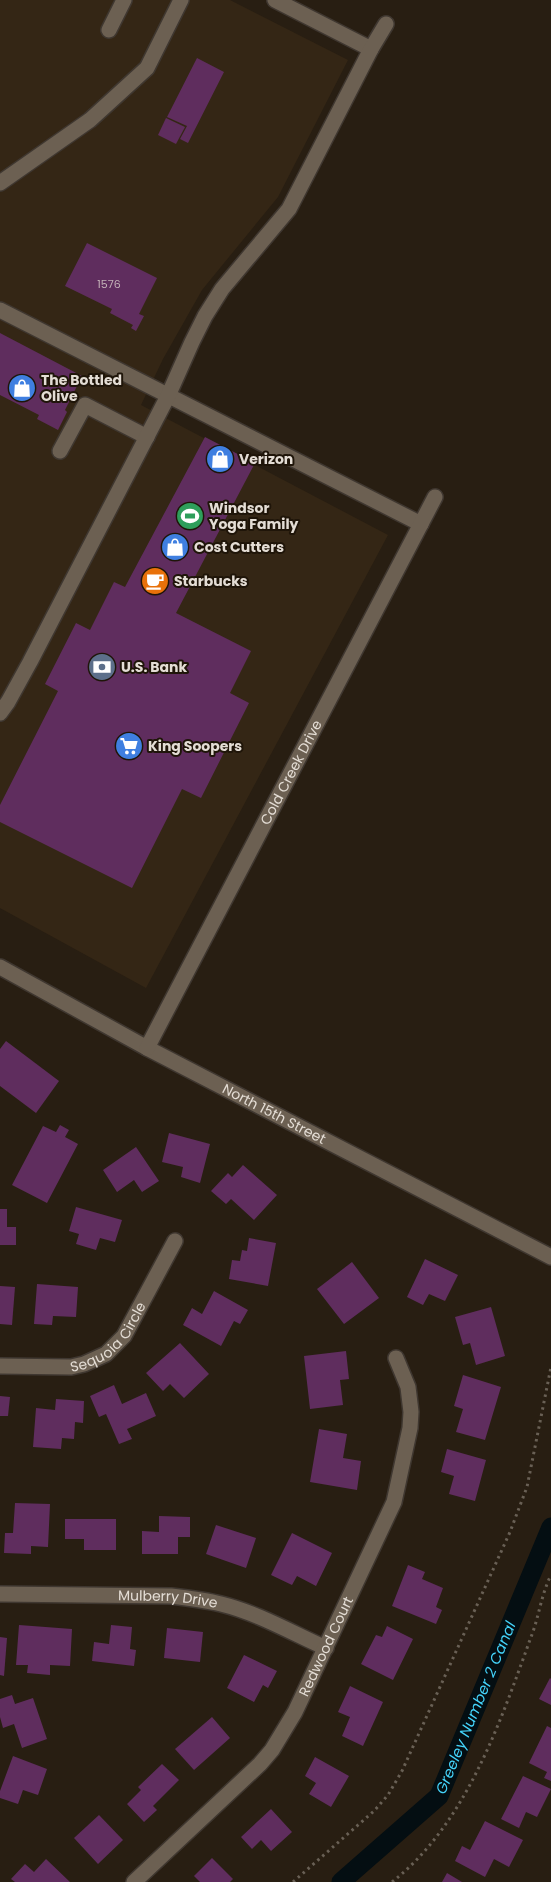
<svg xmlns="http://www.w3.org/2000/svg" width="551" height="1882" font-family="Poppins,sans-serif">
<rect width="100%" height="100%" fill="#281e12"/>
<polygon fill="#342615" points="0,0 230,0 348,60 278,197 202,290 163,359 141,405 388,535 146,988 0,908"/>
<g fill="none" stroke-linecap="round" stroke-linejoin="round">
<path stroke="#040e12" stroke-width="19" id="s1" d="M341,1882L439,1796L551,1527"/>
</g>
<g fill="#5f2d5e">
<polygon points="197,58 224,72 188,143 180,139 187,126 167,117"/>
<polygon points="166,118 185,127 176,144 158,135"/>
<polygon points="87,243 157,278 139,314 144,316 136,331 131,328 133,325 110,313 112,309 65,286"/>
<polygon points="0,333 82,376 65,410 67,412 58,430 37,419 39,415 0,395"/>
<polygon points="205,437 255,463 176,613 251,651 230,693 249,703 201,798 182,789 132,888 0,822 0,805 58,691 45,684 76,623 90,630 114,582 125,587"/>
<polygon points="6,1041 59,1081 36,1113 0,1086 0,1049"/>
<polygon points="60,1125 69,1130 65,1137 78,1144 47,1203 12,1185 43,1126 56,1132"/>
<polygon points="169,1133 210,1144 200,1183 181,1177 183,1167 162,1162"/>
<polygon points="136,1147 159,1181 142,1192 134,1180 117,1192 103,1170"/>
<polygon points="243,1165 277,1195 254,1220 231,1199 226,1204 211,1191 228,1173 232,1177"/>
<polygon points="76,1207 122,1220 115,1242 100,1238 96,1250 76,1244 79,1234 69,1231"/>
<polygon points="0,1209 7,1209 7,1227 16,1227 16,1245 0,1245"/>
<polygon points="249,1238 276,1243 268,1286 229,1279 232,1260 240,1261 242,1250 247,1251"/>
<polygon points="425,1259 458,1275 445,1301 429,1294 423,1305 407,1297"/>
<polygon points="352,1262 379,1298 344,1324 317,1289"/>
<polygon points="37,1284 78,1287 76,1317 53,1316 52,1325 34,1324"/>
<polygon points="0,1286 15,1287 12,1325 0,1324"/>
<polygon points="214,1291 248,1310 240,1324 234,1321 221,1346 183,1325 192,1308 202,1314"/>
<polygon points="491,1307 505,1356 476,1365 470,1343 463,1345 455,1317"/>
<polygon points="180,1343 209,1374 184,1398 170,1384 163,1391 146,1373"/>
<polygon points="346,1351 349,1379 340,1380 343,1405 310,1409 304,1356"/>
<polygon points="463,1375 501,1387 485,1440 456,1432 463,1409 454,1406"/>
<polygon points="114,1385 122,1404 146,1393 156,1416 127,1429 132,1439 119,1444 106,1414 99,1417 90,1396"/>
<polygon points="0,1396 10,1397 8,1416 0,1416"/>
<polygon points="56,1399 84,1401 83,1423 75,1422 74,1439 62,1438 61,1449 33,1447 36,1408 55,1410"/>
<polygon points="319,1429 347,1434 343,1458 361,1461 357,1490 310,1482"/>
<polygon points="447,1449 486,1460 475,1501 449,1494 454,1476 441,1472"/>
<polygon points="15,1503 50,1504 48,1547 31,1546 31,1554 4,1553 5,1533 13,1533"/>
<polygon points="159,1516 190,1517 190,1537 178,1537 178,1554 142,1554 142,1531 159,1532"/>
<polygon points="65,1519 116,1519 116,1550 84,1550 84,1539 65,1539"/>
<polygon points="216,1525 256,1538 246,1568 206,1554"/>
<polygon points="292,1533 332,1553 316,1586 297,1576 292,1585 271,1575"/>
<polygon points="408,1565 425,1572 422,1579 443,1588 436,1607 442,1610 436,1624 392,1606"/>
<polygon points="19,1625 72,1629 70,1666 50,1665 50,1675 27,1673 28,1665 16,1665"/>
<polygon points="111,1625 132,1627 130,1649 136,1650 134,1666 92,1661 94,1642 109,1644"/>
<polygon points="387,1626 413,1639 393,1680 361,1664 376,1635 382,1637"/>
<polygon points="167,1628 203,1632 200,1662 164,1658"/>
<polygon points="0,1637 7,1638 4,1676 0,1675"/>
<polygon points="244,1655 277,1671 268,1688 263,1685 254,1702 227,1688"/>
<polygon points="550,1678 551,1679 551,1705 539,1699"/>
<polygon points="350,1686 383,1702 363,1746 342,1736 350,1717 338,1712"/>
<polygon points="12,1695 15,1704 33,1698 47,1739 22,1748 14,1724 3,1728 0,1717 0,1699"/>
<polygon points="212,1717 230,1738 194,1770 175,1749"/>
<polygon points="547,1726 551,1728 551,1781 544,1778 547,1772 529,1763"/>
<polygon points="13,1756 47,1769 38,1795 23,1790 18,1804 0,1798 0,1791"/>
<polygon points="315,1757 349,1776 331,1807 309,1794 316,1783 305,1776"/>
<polygon points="162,1764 179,1780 153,1806 157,1810 144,1822 127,1804 141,1790 138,1787"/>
<polygon points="523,1776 551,1789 537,1817 526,1812 519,1828 501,1819"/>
<polygon points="271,1809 292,1832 271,1851 261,1840 252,1849 241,1837"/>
<polygon points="99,1815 123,1840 98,1864 74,1838"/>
<polygon points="485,1821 523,1840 509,1867 494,1859 485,1877 455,1861 462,1846 470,1850"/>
<polygon points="212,1858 233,1879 230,1882 200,1882 194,1876"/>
<polygon points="46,1859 70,1882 15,1882 11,1879 25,1864 34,1872"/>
<polygon points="447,1873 462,1882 442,1882"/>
</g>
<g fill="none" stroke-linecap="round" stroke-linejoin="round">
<g stroke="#3f3730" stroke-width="18">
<g id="minor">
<polyline points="275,0 371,49"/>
<polyline points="109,30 124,0"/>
<polyline points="0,183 90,120 147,68 181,0"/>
<polyline points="0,310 421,524"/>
<polyline points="60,451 85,405 147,437"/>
<polyline points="0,713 8,702 30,662 168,396 192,342 205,316 222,289 289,209 371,49 386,24"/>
<path id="s2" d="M0,967L147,1048L551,1257"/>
<path id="s3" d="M147,1048L435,497"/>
<path id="s4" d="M0,1366L71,1367L84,1364L106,1354L124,1336L175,1241"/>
<path id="s5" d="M0,1594L171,1596C188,1598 205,1600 221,1604C258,1613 292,1633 326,1648"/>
<path id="s6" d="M134,1882L260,1764L272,1750L295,1712L394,1502L410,1428L411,1412L408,1387L396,1358"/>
</g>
</g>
<g stroke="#696055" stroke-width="3" stroke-dasharray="2.5 4" stroke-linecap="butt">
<polyline points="293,1882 374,1811 388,1795 402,1771 510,1532 527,1487 551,1367"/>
<path d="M392,1882C466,1824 500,1723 531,1637C539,1617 541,1595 551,1575"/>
</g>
<use href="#minor" stroke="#6c6052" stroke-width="15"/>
</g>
<defs>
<g id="shop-disc" transform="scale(1.4375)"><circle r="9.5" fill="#3f7fe0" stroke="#1f1509"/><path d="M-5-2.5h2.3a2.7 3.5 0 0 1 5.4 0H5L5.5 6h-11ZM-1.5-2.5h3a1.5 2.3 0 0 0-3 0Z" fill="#fff"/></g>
<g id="stadium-disc" transform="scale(1.4375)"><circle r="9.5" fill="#2e9e5b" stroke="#1f1509"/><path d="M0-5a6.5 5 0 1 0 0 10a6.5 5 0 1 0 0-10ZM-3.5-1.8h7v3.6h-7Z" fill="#fff"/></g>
<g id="cafe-disc" transform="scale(1.4375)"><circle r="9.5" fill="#e8710a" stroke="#1f1509"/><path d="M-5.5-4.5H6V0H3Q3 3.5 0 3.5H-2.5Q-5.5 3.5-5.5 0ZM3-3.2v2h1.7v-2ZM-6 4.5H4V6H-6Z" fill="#fff"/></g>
<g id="bank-disc" transform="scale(1.4375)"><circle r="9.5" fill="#5c6f8a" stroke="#1f1509"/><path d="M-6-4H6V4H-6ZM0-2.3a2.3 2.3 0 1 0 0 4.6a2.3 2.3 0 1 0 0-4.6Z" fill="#fff"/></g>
<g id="supermarket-disc" transform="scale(1.4375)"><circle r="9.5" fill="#3f7fe0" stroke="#1f1509"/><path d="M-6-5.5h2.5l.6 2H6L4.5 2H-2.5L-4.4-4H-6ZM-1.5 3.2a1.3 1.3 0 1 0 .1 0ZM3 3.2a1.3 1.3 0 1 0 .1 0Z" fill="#fff"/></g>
</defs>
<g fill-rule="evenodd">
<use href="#shop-disc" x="22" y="388"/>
<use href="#shop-disc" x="220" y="459"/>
<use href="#stadium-disc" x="190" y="516"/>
<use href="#shop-disc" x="175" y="547"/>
<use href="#cafe-disc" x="155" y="581"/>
<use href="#bank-disc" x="102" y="667"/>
<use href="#supermarket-disc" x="129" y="746"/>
</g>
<g text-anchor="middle" stroke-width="4" stroke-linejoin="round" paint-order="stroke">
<g font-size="11" fill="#c3b1b7">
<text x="109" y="288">1576</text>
</g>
<g font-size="14" font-weight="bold" fill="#e4ddd5" stroke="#1f1509" text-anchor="start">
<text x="41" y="385">The Bottled<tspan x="41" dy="16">Olive</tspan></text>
<text x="239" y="464">Verizon</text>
<text x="209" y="513">Windsor<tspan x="209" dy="16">Yoga Family</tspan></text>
<text x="194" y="552">Cost Cutters</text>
<text x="174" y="586">Starbucks</text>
<text x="121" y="672">U.S. Bank</text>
<text x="148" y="751">King Soopers</text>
</g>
<g font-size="14" fill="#e4ddd5" stroke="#1f1509">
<text dy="5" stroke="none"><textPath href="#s3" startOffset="311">Cold Creek Drive</textPath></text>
<text dy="5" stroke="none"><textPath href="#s2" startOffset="311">North 15th Street</textPath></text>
<text dy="5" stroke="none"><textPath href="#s4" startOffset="121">Sequoia Circle</textPath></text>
<text dy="5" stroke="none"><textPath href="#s5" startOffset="168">Mulberry Drive</textPath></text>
<text dy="5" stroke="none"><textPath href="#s6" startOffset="308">Redwood Court</textPath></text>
</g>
<g font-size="15" font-style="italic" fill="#44d3fa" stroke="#1f1509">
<text dy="5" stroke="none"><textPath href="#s1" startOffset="226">Greeley Number 2 Canal</textPath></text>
</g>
</g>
</svg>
